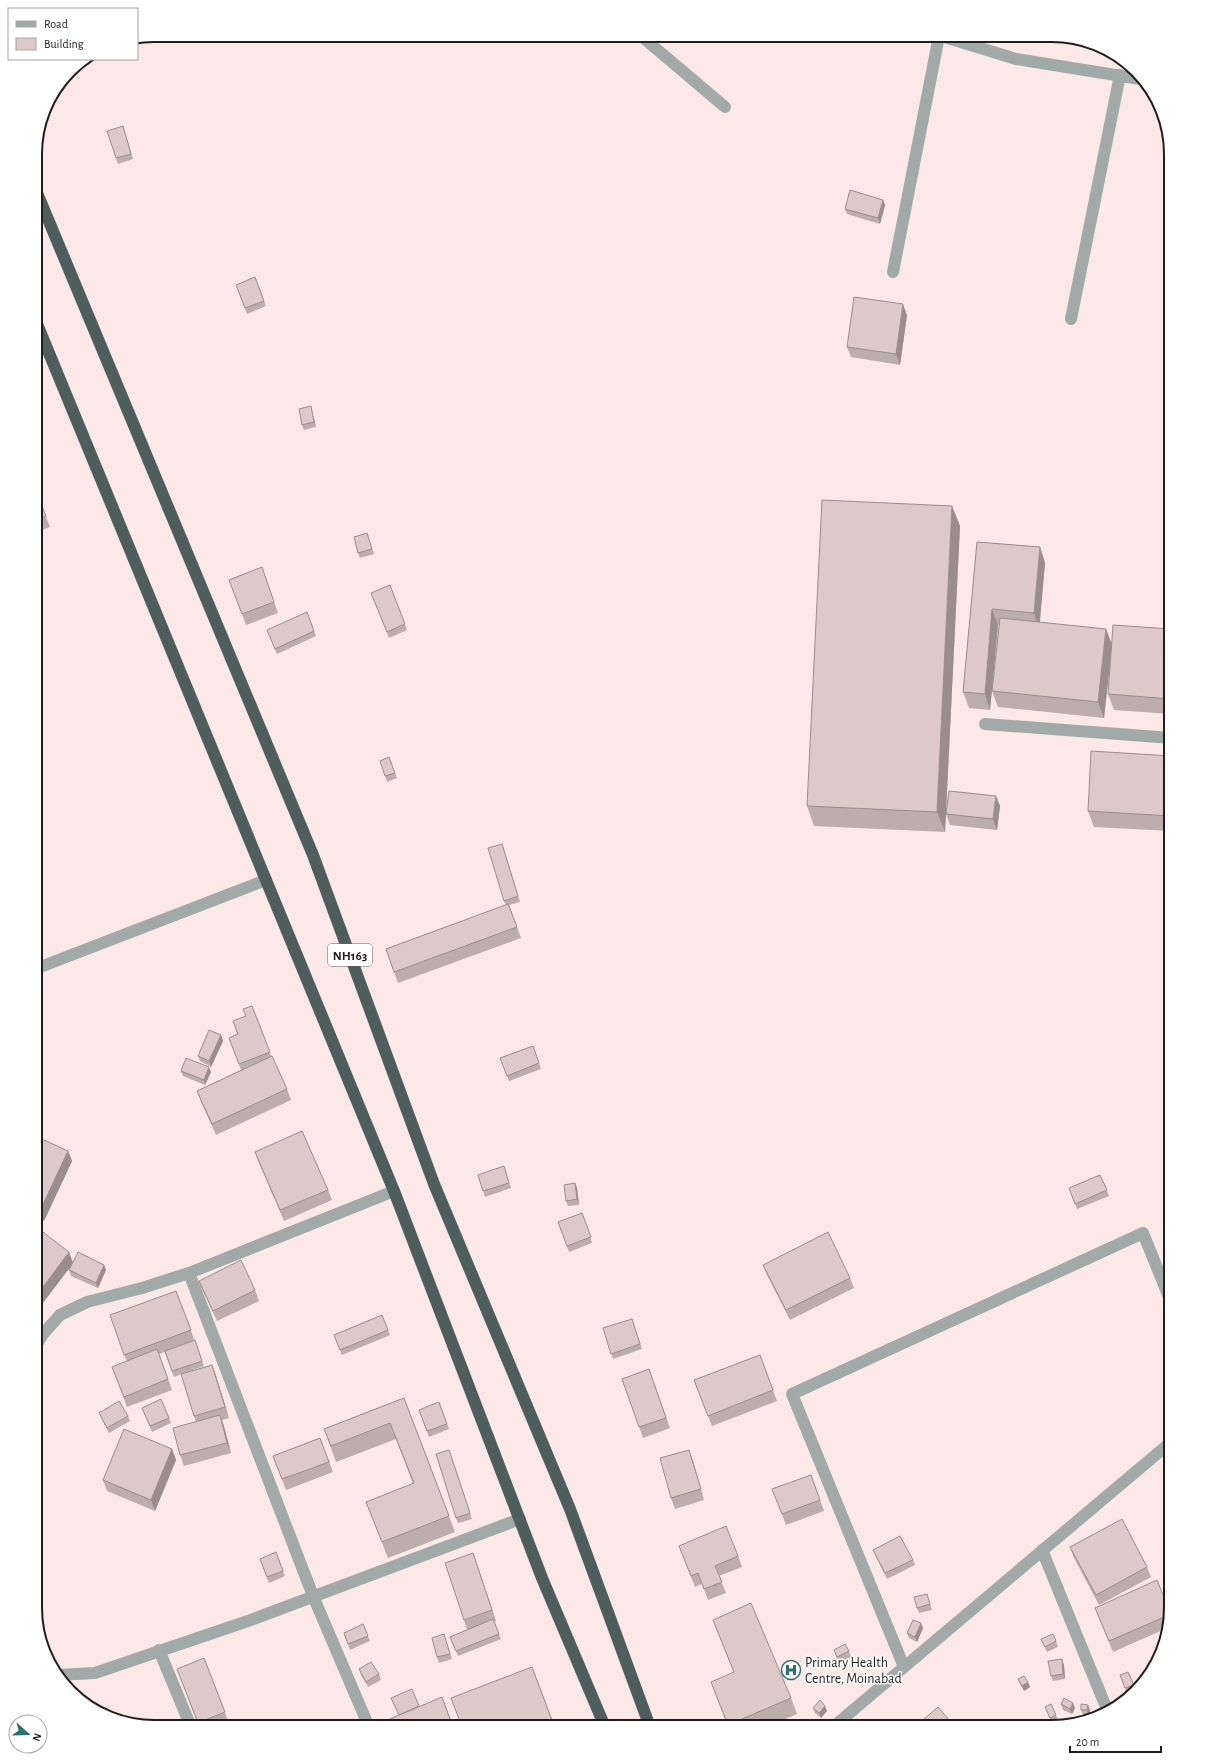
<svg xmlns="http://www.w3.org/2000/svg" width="1206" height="1762" font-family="'Alegreya Sans',sans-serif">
<rect width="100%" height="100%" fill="#fbe8e7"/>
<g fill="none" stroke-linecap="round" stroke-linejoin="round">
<g stroke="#a2aaa9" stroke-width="12">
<polyline points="640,35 725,107"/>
<polyline points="938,35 1016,59 1140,79"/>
<polyline points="893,272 939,36"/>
<polyline points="1071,319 1120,75"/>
<polyline points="985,724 1171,738"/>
<polyline points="35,969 266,880"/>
<polyline points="189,1273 313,1596 369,1727"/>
<polyline points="35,1347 43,1334 60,1315 87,1302 142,1288 189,1273 394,1191"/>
<polyline points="1042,1550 1108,1712"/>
<polyline points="159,1650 191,1727"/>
<polyline points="904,1667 792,1394 1143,1233 1171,1302"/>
<polyline points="58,1675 95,1673 248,1621 520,1519"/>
<polyline points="833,1727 1171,1442"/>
</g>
<g stroke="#4d5e5c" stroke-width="12">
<polyline points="35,188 313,855 434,1184 570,1509 650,1727"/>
<polyline points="35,319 394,1191 542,1578 605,1727"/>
</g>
</g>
<g fill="#bdadac">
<polygon points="123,126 133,159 118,164 116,158"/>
<polygon points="883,200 885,205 880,224 847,214 845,209"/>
<polygon points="255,277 266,306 247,314 236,285"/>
<polygon points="907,315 900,365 851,357 847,347"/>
<polygon points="312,411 316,427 304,430 302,425"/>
<polygon points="35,489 50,527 35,533"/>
<polygon points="952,506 960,526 945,832 814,826 807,806"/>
<polygon points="369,539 374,554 360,558 358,553"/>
<polygon points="977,542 1040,547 1045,563 1040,622 1106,629 1112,645 1104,718 998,707 992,691 999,625 998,625 990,710 969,708 963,692"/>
<polygon points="262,567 278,613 246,625 229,580"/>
<polygon points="390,585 407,630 389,638 371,593"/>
<polygon points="1171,629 1171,714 1114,710 1108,694"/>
<polygon points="267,630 314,631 316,636 277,654"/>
<polygon points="1171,756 1171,831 1094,827 1088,811"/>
<polygon points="389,757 397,778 387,782 380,761"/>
<polygon points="996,796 1000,806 997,830 950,825 946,814"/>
<polygon points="502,844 520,902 509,905 521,938 398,983 386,949 506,905 504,901"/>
<polygon points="252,1006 271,1056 287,1089 291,1100 216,1135 201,1102 197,1091 241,1070 229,1038 237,1034 233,1021 246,1017"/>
<polygon points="221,1035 223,1041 211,1067 200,1061 198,1056"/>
<polygon points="533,1046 541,1069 509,1081 500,1058"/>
<polygon points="181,1071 211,1072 205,1085 183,1076"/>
<polygon points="35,1136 68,1151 72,1161 44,1221 35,1217"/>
<polygon points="255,1152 328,1190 332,1200 284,1221 259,1163"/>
<polygon points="504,1166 511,1188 485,1197 483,1191"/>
<polygon points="1100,1175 1109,1196 1077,1209 1069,1188"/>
<polygon points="575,1183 577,1188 579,1205 568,1206 566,1201"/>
<polygon points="582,1213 592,1243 569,1252 558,1222"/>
<polygon points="35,1226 73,1262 104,1265 106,1270 98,1288 71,1276 69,1270 72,1265 36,1312 35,1311"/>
<polygon points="763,1265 850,1278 854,1288 790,1320 767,1275"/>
<polygon points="199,1281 255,1290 259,1301 217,1321 203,1291"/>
<polygon points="176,1291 204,1366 181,1374 212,1365 216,1376 229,1418 222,1420 231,1453 184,1466 180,1455 196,1422 181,1374 174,1377 165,1352 159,1354 172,1390 127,1407 112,1367 127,1361 124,1355"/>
<polygon points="382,1315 390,1335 342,1355 334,1335"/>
<polygon points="632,1319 642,1349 613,1359 603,1328"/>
<polygon points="760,1355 777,1401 712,1426 694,1380"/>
<polygon points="649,1369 670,1428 643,1438 622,1379"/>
<polygon points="404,1398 455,1532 388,1558 366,1502 413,1484 396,1439 336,1462 324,1429"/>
<polygon points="439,1402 449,1429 429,1437 419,1410"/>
<polygon points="142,1408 169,1418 171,1423 152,1432"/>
<polygon points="99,1413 128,1416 130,1421 109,1433 101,1418"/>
<polygon points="320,1438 333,1472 286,1490 273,1456"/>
<polygon points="172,1449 176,1460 155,1511 107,1491 103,1480"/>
<polygon points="451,1455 472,1519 458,1523 456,1518"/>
<polygon points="693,1461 704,1500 675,1509 671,1498"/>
<polygon points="811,1475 824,1511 786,1525 772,1489"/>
<polygon points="679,1546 738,1556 742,1567 719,1576 726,1593 708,1600 702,1584 695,1587"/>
<polygon points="1070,1547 1147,1567 1151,1577 1099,1605 1074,1558"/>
<polygon points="873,1550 913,1560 915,1565 887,1579 875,1555"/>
<polygon points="276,1552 285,1576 269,1583 260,1559"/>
<polygon points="473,1553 496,1621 494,1622 501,1639 458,1656 450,1637 467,1630 464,1620"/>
<polygon points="927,1594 932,1610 919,1613 917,1608"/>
<polygon points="1095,1608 1170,1612 1165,1629 1113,1652 1099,1618"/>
<polygon points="713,1620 791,1698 797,1714 766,1727 728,1727 711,1682 734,1673"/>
<polygon points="923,1628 917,1642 909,1638 907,1633"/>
<polygon points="344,1633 368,1636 370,1641 350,1650"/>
<polygon points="1041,1639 1056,1641 1058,1647 1047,1652"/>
<polygon points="446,1640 452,1659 439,1663 437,1657"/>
<polygon points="834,1650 849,1651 851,1657 839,1663"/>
<polygon points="204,1658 229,1723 219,1727 199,1727 181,1679"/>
<polygon points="1064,1665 1065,1679 1053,1681 1051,1676"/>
<polygon points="532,1667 555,1727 461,1727"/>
<polygon points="359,1669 379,1674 381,1680 368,1687 361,1675"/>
<polygon points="1120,1675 1134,1685 1135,1688 1130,1693 1127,1694"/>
<polygon points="1018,1679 1030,1687 1024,1691 1020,1684"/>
<polygon points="442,1697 453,1727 379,1727 399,1715 391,1698 419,1707"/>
<polygon points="1061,1704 1075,1708 1072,1714 1063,1710"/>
<polygon points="1045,1707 1056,1715 1058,1721 1052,1723"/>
<polygon points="813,1708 827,1711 821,1718 815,1713"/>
<polygon points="1081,1710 1090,1710 1089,1716 1083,1715"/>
</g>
<g fill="#9a8d8c">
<polygon points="883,200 885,205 880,224 878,218"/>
<polygon points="903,304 907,315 900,365 896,354"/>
<polygon points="311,406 312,411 316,427 314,422"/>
<polygon points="952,506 960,526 945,832 937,812"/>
<polygon points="1040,547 1045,563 1039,629 1034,613"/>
<polygon points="992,609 998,625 990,710 985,694"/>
<polygon points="1106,629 1112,645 1104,718 1098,702"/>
<polygon points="996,796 1000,806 997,830 993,819"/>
<polygon points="221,1035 223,1041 211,1067 209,1061"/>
<polygon points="209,1067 211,1072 205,1085 204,1080"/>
<polygon points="35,1116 38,1124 35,1131"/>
<polygon points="68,1151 72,1161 44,1221 40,1211"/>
<polygon points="575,1183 577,1188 579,1205 577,1199"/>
<polygon points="69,1252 73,1263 36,1312 35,1308 35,1298"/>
<polygon points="104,1265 106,1270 98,1288 96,1283"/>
<polygon points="212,1365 216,1376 229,1418 225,1407"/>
<polygon points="220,1415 224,1426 231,1453 227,1443"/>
<polygon points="172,1449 176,1460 155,1511 151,1500"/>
<polygon points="689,1450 693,1461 704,1500 701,1489"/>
<polygon points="473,1553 477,1564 496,1621 492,1610"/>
<polygon points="921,1623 923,1628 917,1642 915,1637"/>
<polygon points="1062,1659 1064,1665 1065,1679 1063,1674"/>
<polygon points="1028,1682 1030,1687 1024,1691 1022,1686"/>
<polygon points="1073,1703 1075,1708 1072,1714 1070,1709"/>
<polygon points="1088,1705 1090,1710 1089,1716 1087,1710"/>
<polygon points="825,1706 827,1711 821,1718 819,1713"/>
</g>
<g fill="#dcc9c8" stroke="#9a8d8c">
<polygon points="123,126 131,154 116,158 107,131"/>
<polygon points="850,190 883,200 878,218 845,209"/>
<polygon points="255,277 264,301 245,308 236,285"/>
<polygon points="854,297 903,304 896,354 847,347"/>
<polygon points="311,406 314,422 302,425 299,409"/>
<polygon points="35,489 46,516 35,521"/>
<polygon points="822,500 952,506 937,812 807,806"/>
<polygon points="367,533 372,549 358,553 354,537"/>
<polygon points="977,542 1040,547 1034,613 992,609 985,694 963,692"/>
<polygon points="262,567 274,602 242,614 229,580"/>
<polygon points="390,585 405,624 387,632 371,593"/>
<polygon points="307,612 314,631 275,649 267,630"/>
<polygon points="1000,618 1106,629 1098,702 992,691"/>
<polygon points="1113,625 1171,629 1171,699 1108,694"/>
<polygon points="1091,751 1171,756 1171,816 1088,811"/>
<polygon points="389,757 395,773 385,776 380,761"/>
<polygon points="949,791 996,796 993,819 946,814"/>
<polygon points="502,844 518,896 504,901 488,848"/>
<polygon points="508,904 517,927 394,972 386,949"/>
<polygon points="252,1006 270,1052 239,1064 229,1038 238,1034 233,1021 246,1016 243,1009"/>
<polygon points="209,1030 221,1035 209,1061 198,1056"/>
<polygon points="533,1046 539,1063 507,1076 500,1058"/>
<polygon points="272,1056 287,1089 212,1124 197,1091"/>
<polygon points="186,1058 209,1067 204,1080 181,1071"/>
<polygon points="302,1131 328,1190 280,1210 255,1152"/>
<polygon points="35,1136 68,1151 40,1211 35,1208"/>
<polygon points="504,1166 509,1183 483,1191 478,1175"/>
<polygon points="1100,1175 1107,1190 1075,1204 1069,1188"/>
<polygon points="575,1183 577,1199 566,1201 564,1185"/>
<polygon points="582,1213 591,1237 567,1246 558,1222"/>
<polygon points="35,1226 69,1252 35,1298"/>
<polygon points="828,1232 850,1278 786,1310 763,1265"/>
<polygon points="78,1252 104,1265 96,1283 69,1270"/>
<polygon points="241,1260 255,1290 213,1311 199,1281"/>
<polygon points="176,1291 191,1330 124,1355 110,1315"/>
<polygon points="382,1315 388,1330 340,1350 334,1335"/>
<polygon points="632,1319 640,1344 611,1354 603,1328"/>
<polygon points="195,1340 202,1361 172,1371 165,1351"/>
<polygon points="157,1349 168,1379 124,1397 112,1367"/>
<polygon points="760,1355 773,1390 708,1416 694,1380"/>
<polygon points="212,1365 225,1407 194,1416 181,1374"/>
<polygon points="649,1369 666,1418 639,1427 622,1379"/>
<polygon points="404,1398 449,1516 382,1542 366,1502 414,1483 390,1423 331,1446 324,1429"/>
<polygon points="161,1399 169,1418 150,1426 142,1408"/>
<polygon points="119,1401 128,1416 107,1428 99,1413"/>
<polygon points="439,1402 447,1424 427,1431 419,1410"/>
<polygon points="220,1415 227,1443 180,1455 173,1428"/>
<polygon points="124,1429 172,1449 151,1500 103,1480"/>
<polygon points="320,1438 329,1462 282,1479 273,1456"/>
<polygon points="449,1450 470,1513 456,1518 436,1454"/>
<polygon points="689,1450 701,1489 671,1498 660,1458"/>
<polygon points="811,1475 820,1500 782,1514 772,1489"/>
<polygon points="1122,1519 1147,1567 1096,1595 1070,1547"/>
<polygon points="726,1526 738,1556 715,1566 722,1582 704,1589 698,1573 691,1576 679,1546"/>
<polygon points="900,1536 913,1560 885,1573 873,1550"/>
<polygon points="276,1552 283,1571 267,1577 260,1559"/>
<polygon points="473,1553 492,1610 464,1620 445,1563"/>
<polygon points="1157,1580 1170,1612 1169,1615 1109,1641 1095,1608"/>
<polygon points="927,1594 930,1604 917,1608 914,1597"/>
<polygon points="751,1603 791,1698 728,1725 711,1682 734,1672 713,1620"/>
<polygon points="493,1619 499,1634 456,1651 450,1637"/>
<polygon points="913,1620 921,1623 915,1637 907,1633"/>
<polygon points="363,1624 368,1636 348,1644 344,1633"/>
<polygon points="444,1634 450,1654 437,1657 432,1638"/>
<polygon points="1053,1634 1056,1641 1045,1647 1041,1639"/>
<polygon points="845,1644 849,1651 837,1657 834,1650"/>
<polygon points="204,1658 225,1712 198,1723 177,1669"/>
<polygon points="1062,1659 1063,1674 1051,1676 1048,1661"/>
<polygon points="371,1662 379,1674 366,1682 359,1669"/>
<polygon points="532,1667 553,1723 543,1727 462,1727 451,1698"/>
<polygon points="1128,1672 1134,1685 1125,1688 1120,1675"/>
<polygon points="1024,1676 1028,1682 1022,1686 1018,1679"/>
<polygon points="412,1689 419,1706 399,1715 391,1698"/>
<polygon points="442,1697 450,1719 429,1727 379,1727 378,1724"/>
<polygon points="1064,1698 1073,1703 1070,1709 1061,1704"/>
<polygon points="820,1700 825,1706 819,1713 813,1708"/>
<polygon points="1051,1704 1056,1715 1050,1718 1045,1707"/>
<polygon points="1081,1704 1088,1705 1087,1710 1081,1710"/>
<polygon points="96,1706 99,1712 94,1711 91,1708"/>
<polygon points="938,1707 955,1727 915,1727"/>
</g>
<defs>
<g id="hospital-ring" transform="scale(1)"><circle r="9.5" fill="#fff" stroke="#2a736c" stroke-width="1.5"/><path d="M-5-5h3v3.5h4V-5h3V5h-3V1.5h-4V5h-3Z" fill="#2a736c"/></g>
</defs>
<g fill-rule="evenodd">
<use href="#hospital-ring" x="791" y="1670"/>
</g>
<g text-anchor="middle" stroke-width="3" stroke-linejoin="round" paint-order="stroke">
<rect fill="#fff" stroke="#656060" stroke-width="1" x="328" y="944" width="44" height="22" rx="3"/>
<g font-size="13" font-weight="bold" fill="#231c1c">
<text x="350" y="960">NH163</text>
</g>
<g font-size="14" fill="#231c1c" stroke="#fff" text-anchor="start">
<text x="805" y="1667">Primary Health<tspan x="805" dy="16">Centre, Moinabad</tspan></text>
</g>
</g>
<path d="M0 0H1206V1762H0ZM154 42H1052A112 112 0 0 1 1164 154V1608A112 112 0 0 1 1052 1720H154A112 112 0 0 1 42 1608V154A112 112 0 0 1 154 42Z" fill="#fff" fill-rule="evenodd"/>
<path fill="none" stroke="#231c1c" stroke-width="2" d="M154 42H1052A112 112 0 0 1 1164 154V1608A112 112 0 0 1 1052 1720H154A112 112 0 0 1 42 1608V154A112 112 0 0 1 154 42Z"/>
<rect x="8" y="8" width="130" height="52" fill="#ffffff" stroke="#a7a4a4"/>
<rect x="16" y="21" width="20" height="6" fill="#a2aaa9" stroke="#a7a4a4"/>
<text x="44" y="28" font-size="12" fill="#231c1c">Road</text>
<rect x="16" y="38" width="20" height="12" fill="#dcc9c8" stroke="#a7a4a4"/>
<text x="44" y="48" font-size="12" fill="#231c1c">Building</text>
<g transform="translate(28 1734) rotate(110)"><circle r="19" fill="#ffffff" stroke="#a7a4a4"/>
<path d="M0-3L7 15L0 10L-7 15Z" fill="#2a736c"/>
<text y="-6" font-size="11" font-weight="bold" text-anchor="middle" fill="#231c1c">N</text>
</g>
<path d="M1070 1746v6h91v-6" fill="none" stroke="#231c1c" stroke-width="2"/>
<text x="1076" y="1746" font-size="12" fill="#231c1c" stroke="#ffffff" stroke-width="3" paint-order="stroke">20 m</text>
</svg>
